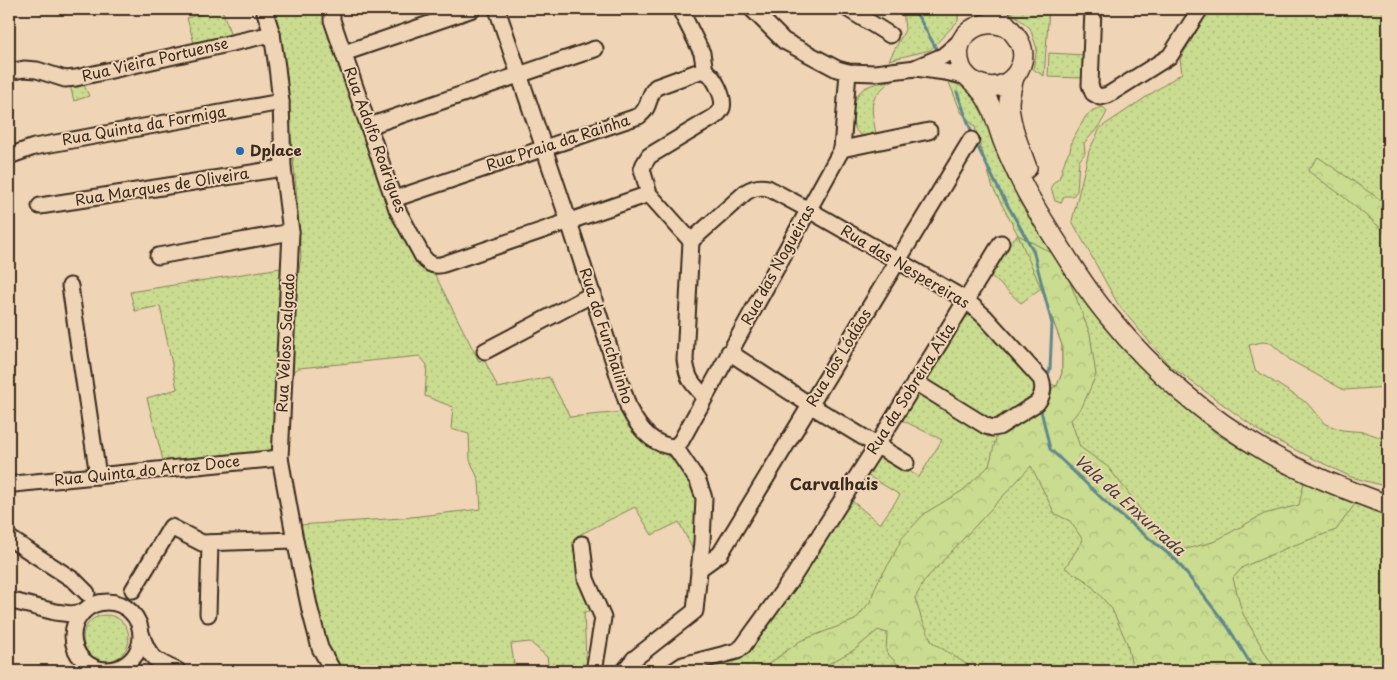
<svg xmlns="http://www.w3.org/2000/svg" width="1397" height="680" font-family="'Playpen Sans',sans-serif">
<defs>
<pattern id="grass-dots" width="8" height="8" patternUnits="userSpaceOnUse" patternTransform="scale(1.25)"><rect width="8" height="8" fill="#cadc90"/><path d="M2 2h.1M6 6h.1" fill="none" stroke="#aebd7c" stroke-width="1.8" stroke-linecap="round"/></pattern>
<pattern id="forest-crowns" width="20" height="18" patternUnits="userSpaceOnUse" patternTransform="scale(1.25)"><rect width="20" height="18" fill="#cadc90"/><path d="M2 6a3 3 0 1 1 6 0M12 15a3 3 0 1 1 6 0" fill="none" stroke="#aebd7c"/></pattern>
</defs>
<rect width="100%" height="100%" fill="#efd4b6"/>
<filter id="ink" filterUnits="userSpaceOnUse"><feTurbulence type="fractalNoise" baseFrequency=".02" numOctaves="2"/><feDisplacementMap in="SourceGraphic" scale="10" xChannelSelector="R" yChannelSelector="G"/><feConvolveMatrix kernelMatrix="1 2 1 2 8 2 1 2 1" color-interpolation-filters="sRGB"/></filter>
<g filter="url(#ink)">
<g fill="url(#grass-dots)" stroke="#828357">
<polygon points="219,9 222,9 231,36 194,43 187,18"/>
<polygon points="274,9 325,9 391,211 433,271 479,361 484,359 498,388 549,377 570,417 623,412 657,449 680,463 692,482 698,508 693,550 679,522 652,535 635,507 575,537 583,583 595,612 584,612 586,659 592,660 591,671 549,671 547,657 530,642 511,644 515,671 339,671 332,663 317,618 299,525 402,518 481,509 479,481 470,460 469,434 451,429 453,407 425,396 427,365 420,356 299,368 289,374 290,336 301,256 296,187 283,65"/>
<polygon points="903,9 959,9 958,21 930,50 889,60 905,30"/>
<polygon points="1009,9 1049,9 1044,76 1033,69 1037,49 1030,28 1011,12"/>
<polygon points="1210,9 1388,9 1388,387 1344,390 1290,360 1271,343 1262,342 1249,345 1255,370 1307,403 1325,424 1342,430 1365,432 1388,440 1388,487 1351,477 1265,435 1169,365 1119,306 1072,221 1089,151 1100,128 1182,73 1180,59"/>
<polygon points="1049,53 1085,55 1084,78 1048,77"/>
<path d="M893,80C867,98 871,105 876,134C873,134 868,136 865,136C847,134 852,100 860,92C868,83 883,83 893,80Z"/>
<polygon points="948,80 968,90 982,107 1020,203 1070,282 1131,358 1218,435 1283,473 1388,517 1388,671 680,671 755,640 851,500 880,524 900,495 867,475 880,454 919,477 942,440 902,420 963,314 979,319 1031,379 1057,386 1062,373 1062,345 1041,288 1021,303 990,275 1007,244 1018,235 993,188 975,127 961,112"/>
<polygon points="83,83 89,96 74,101 70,85"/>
<path d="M1103,107L1107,111C1104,121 1092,135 1084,143L1085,153L1079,161L1077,191L1073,196H1064L1061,203L1055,201L1051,187L1054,182L1059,179L1066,157L1070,151L1072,140L1086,116L1093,110Z"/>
<polygon points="287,267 275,396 278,435 277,454 164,464 147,398 177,389 160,306 135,311 130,292"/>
<circle cx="106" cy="638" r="23"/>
</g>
<g fill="url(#forest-crowns)" stroke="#828357">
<polygon points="1318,157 1388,205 1388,234 1340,194 1308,171"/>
<polygon points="1018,235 1052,253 1070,282 1090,334 1096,375 1082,407 1071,420 1080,447 1108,467 1134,500 1159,539 1186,549 1213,542 1264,514 1299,505 1304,482 1355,504 1336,530 1289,547 1243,567 1233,578 1242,612 1268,658 1277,671 1133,671 1127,643 1112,609 1088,582 1065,568 1083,540 1070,521 1055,514 1031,466 925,580 915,598 921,617 932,642 977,671 904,671 886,652 887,633 878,630 854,650 815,671 759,671 800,641 855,620 870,602 877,583 891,560 902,538 925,513 962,491 989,466 1000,422 1047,390 1057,386 1062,373 1062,345 1041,288"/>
</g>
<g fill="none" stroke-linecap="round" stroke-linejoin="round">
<g stroke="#5f888b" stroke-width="3">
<polyline points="914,9 936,48"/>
<polyline points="957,92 973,136"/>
<polyline points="975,141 999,190 1033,250 1052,324 1050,369 1047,378"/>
<polyline points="1040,406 1050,449 1114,510 1176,560 1228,627 1255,671"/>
</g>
<g stroke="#3b2a1e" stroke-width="19">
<g id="minor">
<polyline points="264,9 272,34 277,67 281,102 283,168 291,232 280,458 295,540 310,610 320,648 333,671"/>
<path d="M332,9V20L397,209L423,257C429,265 435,267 444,264L649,194"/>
<path d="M497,9L569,222L629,409C638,427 653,446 675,447"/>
<polyline points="680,9 702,53 705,71"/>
<polyline points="752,9 784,41 837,69 848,72 875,73 916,68 945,72 968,77"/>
<polyline points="848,9 890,35"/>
<polyline points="1093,9 1090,85 1093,93 1100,97 1108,95 1170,56 1200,9"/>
<polyline points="344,53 473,9"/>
<polyline points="917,67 943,56 964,38"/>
<polyline points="9,72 24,69 37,70 65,79 76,78 272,34"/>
<polyline points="369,126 595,49"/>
<polyline points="842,149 929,131"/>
<polyline points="9,156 34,147 281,102"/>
<path d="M394,199L639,116C651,107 647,96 656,87L700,71H705"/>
<polyline points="40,206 283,168"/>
<path d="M691,241L746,192C754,187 760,186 768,188L809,210L966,300L985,317L1041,379C1044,387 1043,396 1037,403L999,427L993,428L986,426L915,382"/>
<polyline points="158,256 291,232"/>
<polyline points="70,286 98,476"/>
<polyline points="485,351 593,294"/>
<polyline points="729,352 810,405 906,463"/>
<path d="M704,396C691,382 688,380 685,360L691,241L649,194L642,169L644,164L649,156L714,117C717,115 720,112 722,108C725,98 714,75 705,71"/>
<polyline points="675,447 681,441 842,149 848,72"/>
<polyline points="9,484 14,484 280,458"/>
<polyline points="9,538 75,581 87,593"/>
<polyline points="582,544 586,579 603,618 594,671"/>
<polyline points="699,569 720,554 971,140"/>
<polyline points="133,590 171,527 202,543 295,540"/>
<polyline points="9,600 55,612 71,614 83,612"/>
<circle cx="107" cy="636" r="34"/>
<polyline points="208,614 210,543"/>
<path d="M141,633C148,657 155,661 178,671"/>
<polyline points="624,671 634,659 695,611 702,542 704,498 698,481 675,447"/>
<polyline points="674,671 683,665 737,651 743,646 793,577 877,445 1001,243"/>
</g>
</g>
<g stroke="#3b2a1e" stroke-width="22">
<g id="major">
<path d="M1010,29C983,13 949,35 961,67C963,73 968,77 972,81C981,89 987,98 992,109C996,119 999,130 1003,141C1008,154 1014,166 1020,179C1032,204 1047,227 1062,250C1077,274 1092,297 1110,318C1153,371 1208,418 1267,452C1305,474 1347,490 1388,505"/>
<path d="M1014,77C1012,86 1009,95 1009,104C1010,126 1020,148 1027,168"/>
<path d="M973,81C983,87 995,89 1006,83C1013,79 1018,73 1021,65C1030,40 1004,27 994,9"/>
</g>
</g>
<use href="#minor" stroke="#efd4b6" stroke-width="15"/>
<use href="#major" stroke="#efd4b6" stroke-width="19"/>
</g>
</g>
<circle fill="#1f6fb2" stroke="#efd4b6" stroke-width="2" cx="240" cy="151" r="5"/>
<g text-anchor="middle" stroke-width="4" stroke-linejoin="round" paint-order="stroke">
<g font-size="15" fill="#3b2a1e" stroke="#efd4b6">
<text transform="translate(155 60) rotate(-13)" y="5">Rua Vieira Portuense</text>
<text transform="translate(144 126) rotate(-10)" y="5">Rua Quinta da Formiga</text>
<text transform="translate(375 140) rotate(70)" y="5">Rua Adolfo Rodrigues</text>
<text transform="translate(558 143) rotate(-18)" y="5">Rua Praia da Rainha</text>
<text transform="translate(162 187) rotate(-9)" y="5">Rua Marques de Oliveira</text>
<text transform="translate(778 265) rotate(-61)" y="5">Rua das Nogueiras</text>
<text transform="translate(905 267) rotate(31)" y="5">Rua das Nespereiras</text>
<text transform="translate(606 336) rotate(72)" y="5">Rua do Funchalinho</text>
<text transform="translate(286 343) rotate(-87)" y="5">Rua Veloso Salgado</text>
<text transform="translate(839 358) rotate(-59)" y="5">Rua dos Lódãos</text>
<text transform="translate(911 389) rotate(-58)" y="5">Rua da Sobreira Alta</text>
<text transform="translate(147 471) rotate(-6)" y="5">Rua Quinta do Arroz Doce</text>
</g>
<g font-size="15" font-weight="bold" fill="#3b2a1e" stroke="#efd4b6" text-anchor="start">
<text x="250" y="156">Dplace</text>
</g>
<g font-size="16" font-weight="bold" fill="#3b2a1e" stroke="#efd4b6">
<text x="834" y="490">Carvalhais</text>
</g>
<g font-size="16" font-style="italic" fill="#444239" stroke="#efd4b6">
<text transform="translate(1130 505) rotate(42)" y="6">Vala da Enxurrada</text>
</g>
</g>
<rect width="1397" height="680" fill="none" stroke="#efd4b6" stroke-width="30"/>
<rect x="15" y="15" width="1367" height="650" fill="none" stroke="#3b2a1e" stroke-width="2" filter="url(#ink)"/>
</svg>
